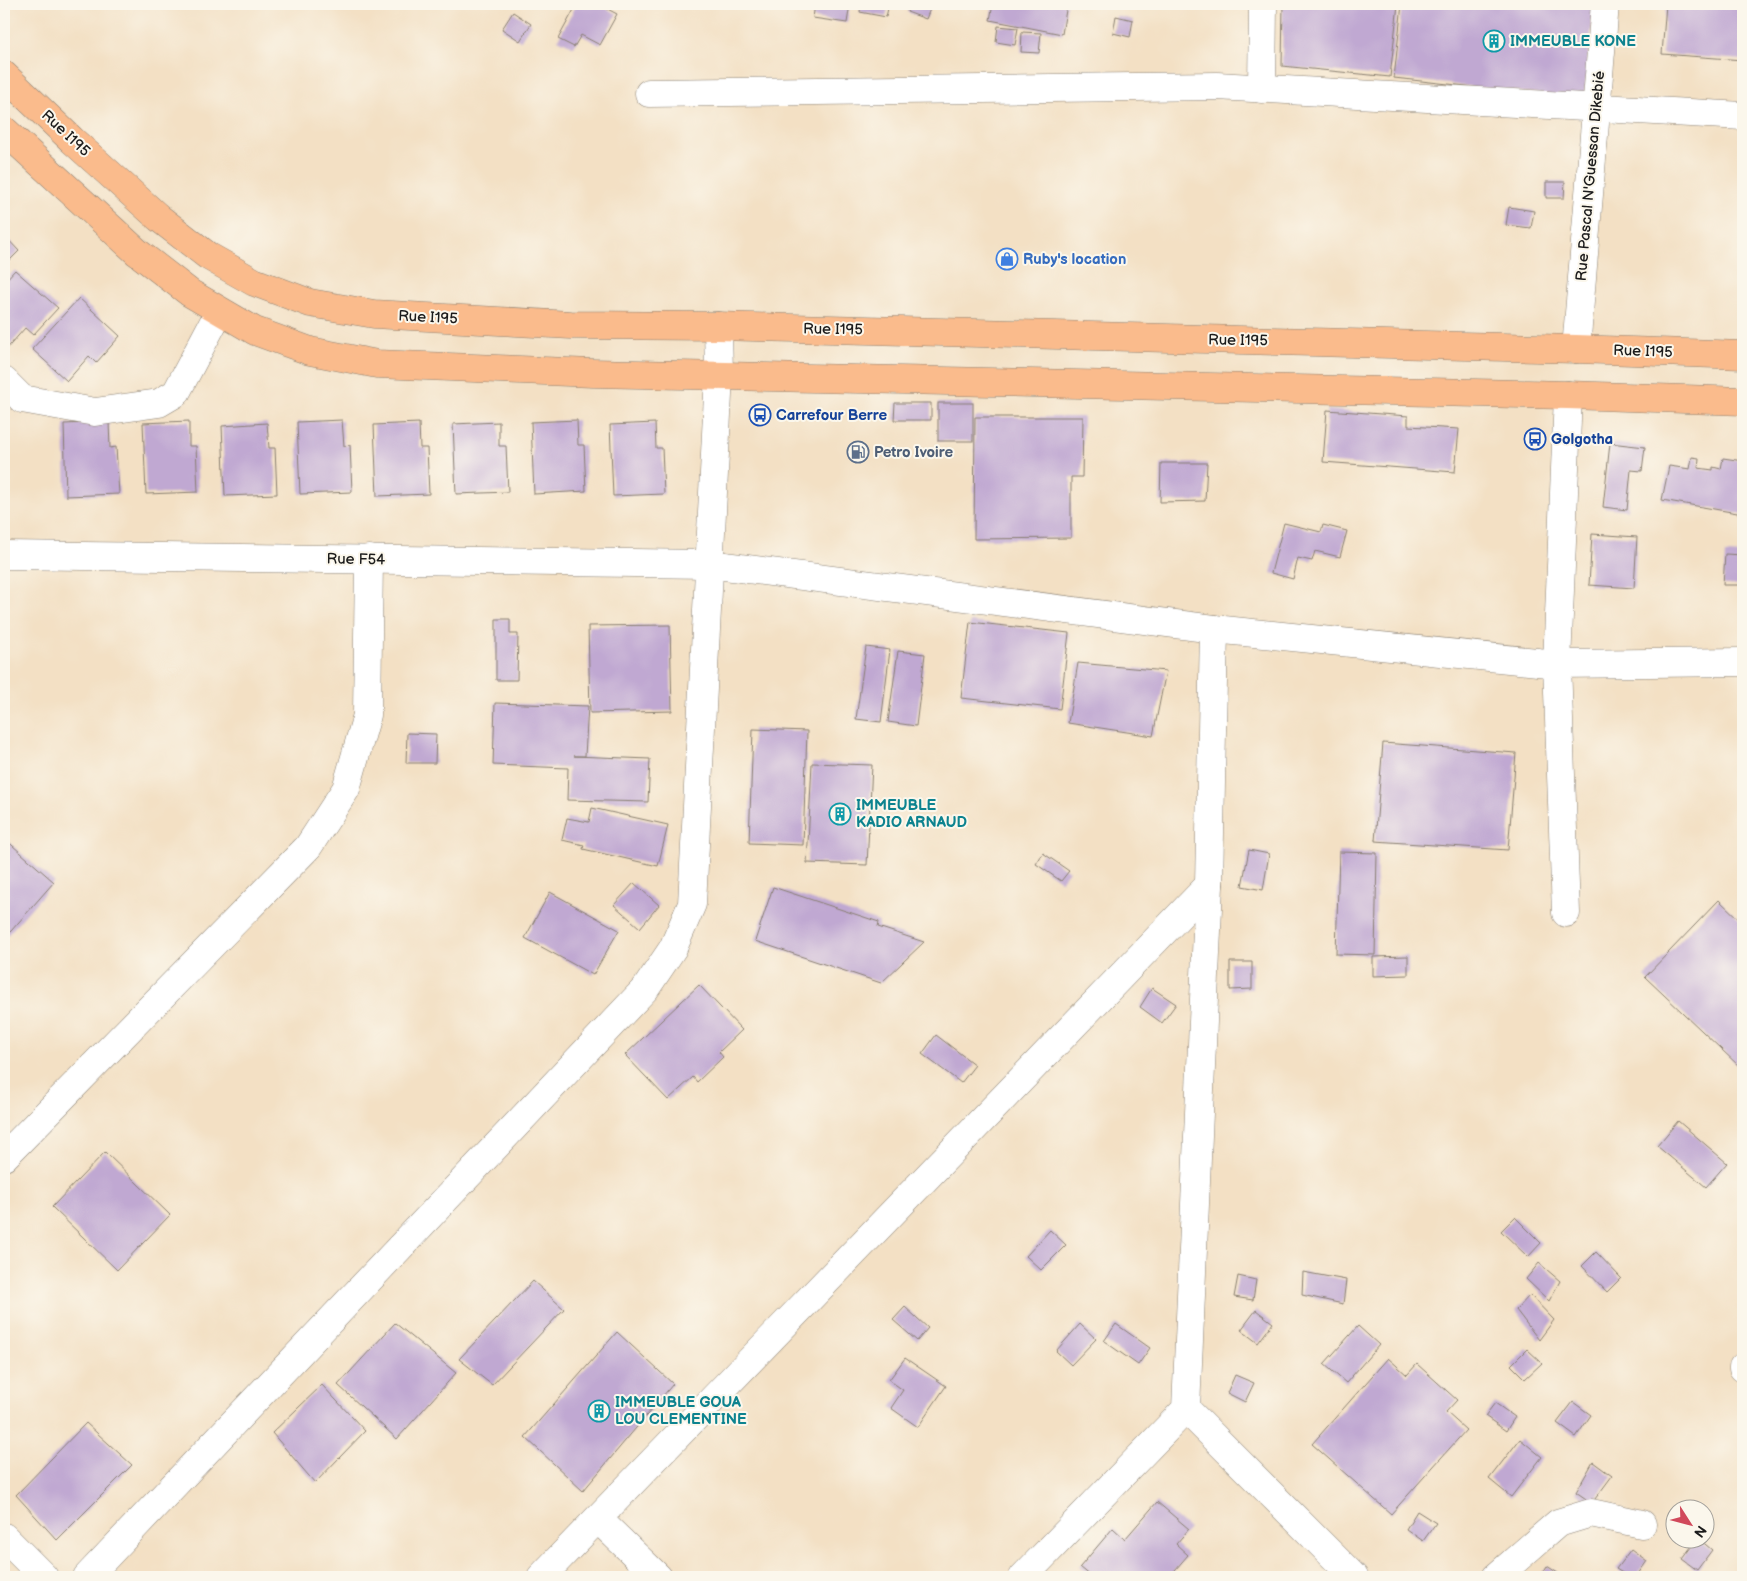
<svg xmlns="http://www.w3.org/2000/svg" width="1747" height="1581" font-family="'Balsamiq Sans',sans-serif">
<rect width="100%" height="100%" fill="#fbf7ec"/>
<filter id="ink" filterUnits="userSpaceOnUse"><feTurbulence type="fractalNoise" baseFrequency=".02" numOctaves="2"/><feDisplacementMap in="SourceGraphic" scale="10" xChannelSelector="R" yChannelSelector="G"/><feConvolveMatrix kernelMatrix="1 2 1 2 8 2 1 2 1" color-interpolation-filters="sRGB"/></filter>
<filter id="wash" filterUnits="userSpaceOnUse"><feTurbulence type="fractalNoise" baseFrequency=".0096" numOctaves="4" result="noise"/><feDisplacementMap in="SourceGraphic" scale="20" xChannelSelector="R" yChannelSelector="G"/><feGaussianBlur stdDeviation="1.12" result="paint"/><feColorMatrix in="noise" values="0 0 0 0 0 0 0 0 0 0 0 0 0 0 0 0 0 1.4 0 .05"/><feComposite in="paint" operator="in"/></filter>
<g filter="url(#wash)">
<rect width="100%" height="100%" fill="#f3e0c4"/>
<g id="blocks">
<g fill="#c0a8d2">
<polygon points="577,4 598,4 617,14 600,45 581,35 574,47 558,39"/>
<polygon points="815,4 850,4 847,23 813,18"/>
<polygon points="861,4 889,4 886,17 860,12"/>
<polygon points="910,4 932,4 926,19 907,12"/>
<polygon points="993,4 1067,4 1062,34 990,20"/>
<polygon points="1283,4 1398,4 1390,77 1282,66"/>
<polygon points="1402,4 1594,4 1584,99 1394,78"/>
<polygon points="1666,4 1743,4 1743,60 1662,54"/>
<polygon points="513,12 531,24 520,41 502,29"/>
<polygon points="1116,16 1133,20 1130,37 1113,33"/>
<polygon points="998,26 1018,28 1015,45 996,42"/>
<polygon points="1022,32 1041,33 1039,53 1021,52"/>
<polygon points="1546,182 1565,182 1564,198 1546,198"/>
<polygon points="1509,207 1534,211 1531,228 1506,225"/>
<polygon points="4,235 19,251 4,266"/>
<polygon points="15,270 58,308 33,335 25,328 4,352 4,282"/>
<polygon points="79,298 120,336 96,363 89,356 67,381 32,349"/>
<polygon points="895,403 931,403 931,420 894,420"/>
<rect x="938" y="403" width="35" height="38"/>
<polygon points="1327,410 1408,416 1408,426 1459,429 1455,472 1323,462"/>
<polygon points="975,417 1083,417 1082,477 1071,477 1071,538 974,539"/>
<polygon points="342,420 344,446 350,445 352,492 300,494 297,422"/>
<polygon points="577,420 578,445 584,445 586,491 534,494 531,422"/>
<polygon points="189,421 189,446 196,446 198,492 146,494 143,423"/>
<polygon points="109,422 110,448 116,447 119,494 66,496 64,424"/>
<polygon points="499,422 499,446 506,446 508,492 456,494 453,424"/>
<polygon points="267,423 269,448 275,448 277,494 225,496 222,426"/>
<polygon points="419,423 420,448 427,448 429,494 377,496 374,425"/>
<polygon points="655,423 656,448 662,448 664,494 613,496 610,425"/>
<polygon points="1610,443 1645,447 1642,471 1631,470 1627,510 1603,507"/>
<polygon points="1692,457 1699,458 1698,468 1713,470 1713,467 1721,469 1723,458 1743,461 1743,514 1662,500 1669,466 1690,469"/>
<polygon points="1161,463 1207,463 1205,501 1160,502"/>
<polygon points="1284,523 1321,532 1323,525 1347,531 1340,557 1315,551 1312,561 1298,558 1293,579 1271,573"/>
<polygon points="1592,534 1637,537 1634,588 1589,585"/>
<polygon points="1725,554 1743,555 1743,585 1723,585"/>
<polygon points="496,619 510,619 510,634 518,634 517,680 496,680"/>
<polygon points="970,622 1069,633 1060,709 961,698"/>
<polygon points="670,625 672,711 590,713 588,626"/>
<polygon points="866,647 890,650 881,722 856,719"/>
<polygon points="898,651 925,654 916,726 888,722"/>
<polygon points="1078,663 1166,671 1153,736 1068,723"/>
<polygon points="495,703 588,706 585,756 574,756 650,759 648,802 567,800 568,768 493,765"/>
<polygon points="753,729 807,731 803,845 749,843"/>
<polygon points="407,733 436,734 435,763 406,763"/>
<polygon points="1383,743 1516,753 1508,850 1375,841"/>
<polygon points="812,763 872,765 867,865 807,863"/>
<polygon points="592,808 668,825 658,866 583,849 584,845 562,840 567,818 589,822"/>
<polygon points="4,838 54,882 4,939"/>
<polygon points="1249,850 1269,854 1263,890 1242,886"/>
<polygon points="1339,852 1377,853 1375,955 1336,954"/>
<polygon points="1043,853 1069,871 1061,881 1036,864"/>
<polygon points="634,883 659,905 640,928 614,905"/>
<polygon points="773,887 879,922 878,927 924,942 881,983 755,941"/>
<polygon points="550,892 619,930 593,975 525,938"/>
<polygon points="1719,900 1743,923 1743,1064 1740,1067 1645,977"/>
<polygon points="1408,956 1408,975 1373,976 1373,957"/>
<polygon points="1230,962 1252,962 1252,989 1230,990"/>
<polygon points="699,985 742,1030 719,1052 723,1057 697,1082 693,1077 668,1100 625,1055"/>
<polygon points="1152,988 1176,1004 1162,1023 1140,1007"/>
<polygon points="936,1035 975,1065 961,1083 922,1054"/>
<polygon points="1678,1121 1727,1163 1706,1187 1657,1146"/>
<polygon points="105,1152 170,1215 117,1270 52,1207"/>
<polygon points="1515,1217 1541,1243 1528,1257 1501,1231"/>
<polygon points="1050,1230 1066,1245 1041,1270 1026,1256"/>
<polygon points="1596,1252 1621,1278 1607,1292 1582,1266"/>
<polygon points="1539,1263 1560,1281 1549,1301 1526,1279"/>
<polygon points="1303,1272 1346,1280 1343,1304 1302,1295"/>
<polygon points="1238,1276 1256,1280 1253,1300 1234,1297"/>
<polygon points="533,1281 564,1309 492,1385 459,1359"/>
<polygon points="1530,1295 1554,1320 1539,1340 1516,1310"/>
<polygon points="905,1307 928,1328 917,1341 893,1320"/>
<polygon points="1256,1310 1273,1323 1258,1343 1241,1330"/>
<polygon points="395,1323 456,1373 397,1439 338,1385"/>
<polygon points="1080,1324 1096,1339 1071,1365 1056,1351"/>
<polygon points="1116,1324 1150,1348 1138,1365 1104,1341"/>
<polygon points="1358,1326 1379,1345 1346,1383 1324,1364"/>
<polygon points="617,1332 673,1384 583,1491 525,1437"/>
<polygon points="1527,1349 1542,1363 1525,1379 1511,1365"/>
<polygon points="905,1358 946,1386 918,1427 891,1408 903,1390 889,1380"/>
<polygon points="1388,1358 1407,1375 1417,1364 1457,1400 1446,1412 1466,1430 1391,1514 1312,1444"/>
<polygon points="1235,1375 1254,1383 1245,1402 1227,1393"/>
<polygon points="322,1385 365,1431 315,1483 272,1433"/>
<polygon points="1573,1402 1591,1415 1576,1437 1557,1423"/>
<polygon points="1495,1403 1515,1417 1506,1431 1485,1416"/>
<polygon points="86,1423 132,1465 57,1540 16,1495"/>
<polygon points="1520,1439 1542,1457 1511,1497 1489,1479"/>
<polygon points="1593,1462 1612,1476 1592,1503 1576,1492"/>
<polygon points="1157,1502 1189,1529 1176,1544 1188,1555 1169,1577 1092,1577 1080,1567 1113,1528 1125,1539"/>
<polygon points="1417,1511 1436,1523 1423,1541 1406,1529"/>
<polygon points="1698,1538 1712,1550 1697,1570 1682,1559"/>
<polygon points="1631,1549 1647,1561 1636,1577 1629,1577 1616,1569"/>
<polygon points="1547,1566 1564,1577 1540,1577"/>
</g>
</g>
</g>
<g filter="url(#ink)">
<use href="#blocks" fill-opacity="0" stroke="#887e70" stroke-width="1"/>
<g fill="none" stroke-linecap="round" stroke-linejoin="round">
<g stroke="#887e70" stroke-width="29">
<g id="minor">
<polyline points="1262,89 1263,4"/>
<polyline points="649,93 1217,86 1743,116"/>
<polyline points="1576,349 1605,4"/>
<polyline points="4,381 22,399 95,412 159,403 176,393 219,312"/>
<polyline points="4,555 709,564 1214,629 1557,664 1743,662"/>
<polyline points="1566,913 1557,664 1568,395"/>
<polyline points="4,1157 308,847 346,789 367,715 369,559"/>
<polyline points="1743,1368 1743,1367"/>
<polyline points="1186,1409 1354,1577"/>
<polyline points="598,1519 658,1577"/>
<polyline points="4,1537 44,1577"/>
<polyline points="87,1577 646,988 673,948 692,904 719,375 718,326"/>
<polyline points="541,1577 1209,885"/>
<polyline points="1023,1577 1186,1409 1209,885 1214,629"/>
<polyline points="1496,1577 1558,1523 1591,1513 1642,1524"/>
</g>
</g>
<g stroke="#887e70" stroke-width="29">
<g id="major">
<polyline points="4,75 72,140 159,218 208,256 254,282 310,303 374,314 571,325 718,326 1576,349 1743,355"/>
<polyline points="4,130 137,252 190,293 255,331 310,351 377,364 593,373 1568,395 1743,401"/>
</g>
</g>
<use href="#minor" stroke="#fff" stroke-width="28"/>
<use href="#major" stroke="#fabb8c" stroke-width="28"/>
</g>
</g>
<defs>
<g id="building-ring" transform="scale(1.125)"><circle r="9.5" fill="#fbf7ec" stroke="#0f9aa8" stroke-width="1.5"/><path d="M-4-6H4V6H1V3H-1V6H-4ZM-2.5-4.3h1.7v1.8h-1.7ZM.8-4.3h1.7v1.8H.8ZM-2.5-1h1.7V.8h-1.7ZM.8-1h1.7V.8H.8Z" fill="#0f9aa8"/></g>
<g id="shop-ring" transform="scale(1.125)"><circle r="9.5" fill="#fbf7ec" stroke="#3f7fe0" stroke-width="1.5"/><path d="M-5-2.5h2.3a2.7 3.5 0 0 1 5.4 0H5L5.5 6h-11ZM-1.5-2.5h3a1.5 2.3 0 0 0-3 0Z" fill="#3f7fe0"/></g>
<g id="bus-ring" transform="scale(1.125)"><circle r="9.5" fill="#fbf7ec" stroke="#1a4fb4" stroke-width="1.5"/><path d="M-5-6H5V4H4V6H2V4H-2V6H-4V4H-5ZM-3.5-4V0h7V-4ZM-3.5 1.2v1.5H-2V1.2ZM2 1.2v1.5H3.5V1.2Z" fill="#1a4fb4"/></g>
<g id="fuel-ring" transform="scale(1.125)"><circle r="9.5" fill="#fbf7ec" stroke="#5c6f8a" stroke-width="1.5"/><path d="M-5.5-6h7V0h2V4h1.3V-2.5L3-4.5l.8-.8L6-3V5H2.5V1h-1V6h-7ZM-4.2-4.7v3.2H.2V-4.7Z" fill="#5c6f8a"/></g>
</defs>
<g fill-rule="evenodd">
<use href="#building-ring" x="1494" y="41"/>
<use href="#shop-ring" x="1007" y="259"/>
<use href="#bus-ring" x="760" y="415"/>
<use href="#bus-ring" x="1535" y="439"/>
<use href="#fuel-ring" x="858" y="452"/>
<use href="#building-ring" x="840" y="814"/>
<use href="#building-ring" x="599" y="1411"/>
</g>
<g text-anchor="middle" stroke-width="4" stroke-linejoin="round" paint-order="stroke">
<g font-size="15" font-weight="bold" fill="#0d838f" stroke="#fbf7ec" text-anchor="start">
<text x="1510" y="46">IMMEUBLE KONE</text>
<text x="856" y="810">IMMEUBLE<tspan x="856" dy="17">KADIO ARNAUD</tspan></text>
<text x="615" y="1407">IMMEUBLE GOUA<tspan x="615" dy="17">LOU CLEMENTINE</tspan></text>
</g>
<g font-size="15" fill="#1c1c1c" stroke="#fbf7ec">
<text transform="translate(66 133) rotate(43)" y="5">Rue I195</text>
<text transform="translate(1590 176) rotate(-85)" y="5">Rue Pascal N'Guessan Dikebié</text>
<text transform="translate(428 317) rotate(3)" y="5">Rue I195</text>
<text transform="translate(833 329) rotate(1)" y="5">Rue I195</text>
<text transform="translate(1238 340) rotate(1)" y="5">Rue I195</text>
<text transform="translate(1643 351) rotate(2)" y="5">Rue I195</text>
<text transform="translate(356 559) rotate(1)" y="5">Rue F54</text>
</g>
<g font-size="15" font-weight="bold" fill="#366cbe" stroke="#fbf7ec" text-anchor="start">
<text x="1023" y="264">Ruby's location</text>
</g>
<g font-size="15" font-weight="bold" fill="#164399" stroke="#fbf7ec" text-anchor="start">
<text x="776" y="420">Carrefour Berre</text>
<text x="1551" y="444">Golgotha</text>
</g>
<g font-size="15" font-weight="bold" fill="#4e5e75" stroke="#fbf7ec" text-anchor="start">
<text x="874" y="457">Petro Ivoire</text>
</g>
</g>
<rect width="1747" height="1581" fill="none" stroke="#fbf7ec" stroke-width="20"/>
<g transform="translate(1690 1524) rotate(126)"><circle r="24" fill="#fbf7ec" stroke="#a29f99"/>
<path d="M0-4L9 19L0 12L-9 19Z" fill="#d1495b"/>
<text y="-8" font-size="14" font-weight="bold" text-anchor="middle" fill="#1c1c1c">N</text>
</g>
</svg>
